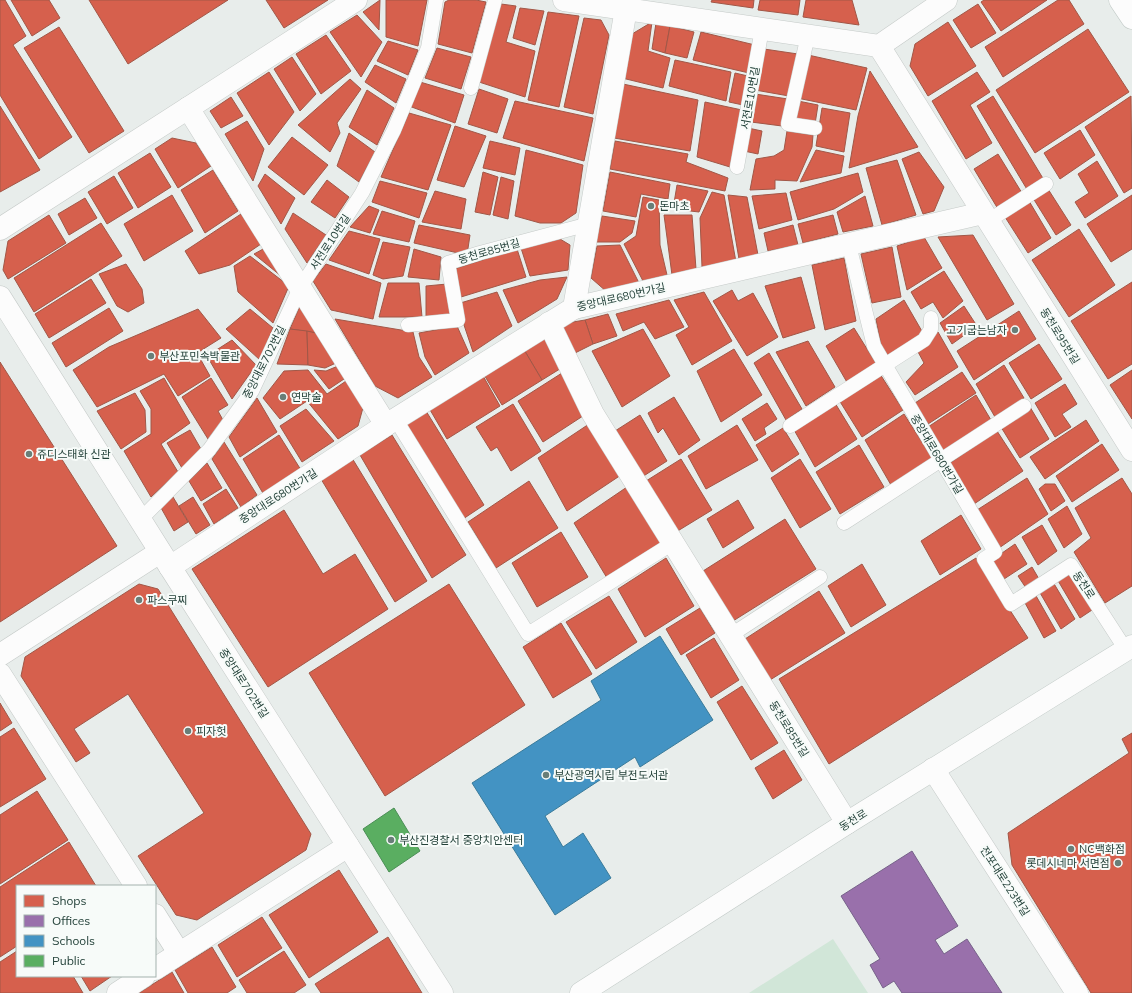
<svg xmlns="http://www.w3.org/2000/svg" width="1132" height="993" font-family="Mulish,'Noto Sans KR',sans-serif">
<rect width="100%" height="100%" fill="#e8edeb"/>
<polygon fill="#d1e6d8" points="833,939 868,993 749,993"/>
<g fill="#d6604d" stroke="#a15747">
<polygon points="0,0 5,0 26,36 13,45 72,137 39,159 0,95"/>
<polygon points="11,0 49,0 60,18 32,36"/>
<polygon points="89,0 228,0 128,64"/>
<polygon points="266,0 328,0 284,28"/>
<polygon points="380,0 379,30 363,12"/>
<polygon points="386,0 427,0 418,46 386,37"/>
<polygon points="449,0 476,0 486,2 472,53 438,44 445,2"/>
<polygon points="712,0 754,0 753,8 711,2"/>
<polygon points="760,0 800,0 798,15 758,10"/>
<polygon points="806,0 852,0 859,25 803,17"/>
<polygon points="984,0 1047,0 1001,31 981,2"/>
<polygon points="1058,0 1069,0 1084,24 1003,77 985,47"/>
<polygon points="501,4 516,6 506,42 535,51 525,97 479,82"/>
<polygon points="978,4 996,33 971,48 953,20"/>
<polygon points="520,8 544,11 535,45 513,38"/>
<polygon points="548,12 579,16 559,107 528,100"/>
<polygon points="357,15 382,42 361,77 330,32"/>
<polygon points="584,18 601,20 609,35 593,114 564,107"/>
<polygon points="652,22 648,51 670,58 663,88 622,78 632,34"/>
<polygon points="948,22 976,66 928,96 910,66 915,44"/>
<polygon points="656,23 670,26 665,53 652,49"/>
<polygon points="670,26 694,32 687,58 665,53"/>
<polygon points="59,27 124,131 89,153 24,48"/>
<polygon points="1088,29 1129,92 1035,153 996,90"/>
<polygon points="701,32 755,45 749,73 693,60"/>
<polygon points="326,35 351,71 321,94 296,54"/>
<polygon points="388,41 418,50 408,75 377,61"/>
<polygon points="437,48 471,57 461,89 425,78"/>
<polygon points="764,49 798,54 789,96 755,90"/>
<polygon points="808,55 867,68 856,110 797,98"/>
<polygon points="292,57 316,94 300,111 274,69"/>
<polygon points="675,60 731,72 726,101 669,86"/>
<polygon points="375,65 406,79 396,103 365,82"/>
<polygon points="870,71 918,147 849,168 858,116"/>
<polygon points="269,72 294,112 269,145 237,93"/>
<polygon points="977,72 990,92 970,105 992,143 966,159 932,101"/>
<polygon points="735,73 748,76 743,105 729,102"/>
<polygon points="350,79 361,89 337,123 340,133 330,152 298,125"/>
<polygon points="420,82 464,95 455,123 409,106"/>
<polygon points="623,84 698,100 690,151 614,138"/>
<polygon points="479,89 508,99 497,133 468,124"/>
<polygon points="367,90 394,108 377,145 349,127"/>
<polygon points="755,94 788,99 782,126 751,122"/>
<polygon points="993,96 1044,180 1028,191 977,106"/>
<polygon points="1131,96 1132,188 1124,193 1085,127"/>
<polygon points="231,97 243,116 221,128 210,111"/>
<polygon points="515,101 593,118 584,161 503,138"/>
<polygon points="798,101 818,105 815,124 792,121"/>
<polygon points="705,102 742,110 730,167 697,157"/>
<polygon points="0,106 40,170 0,192"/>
<polygon points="822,108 850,113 844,152 816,146"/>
<polygon points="409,113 451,125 428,190 381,177"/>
<polygon points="247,121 264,149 253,181 225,134"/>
<polygon points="455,126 486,136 464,187 437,180"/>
<polygon points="748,128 762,131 758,154 744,151"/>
<polygon points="1080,130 1095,155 1060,179 1044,153"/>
<polygon points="787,131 813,135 812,147 797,181 775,180 775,189 750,190 756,159 774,156 784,150"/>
<polygon points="349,133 375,152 359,182 337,166"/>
<polygon points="292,137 328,165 304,195 268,167"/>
<polygon points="172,138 196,143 211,166 178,188 155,149"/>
<polygon points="490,141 520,148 515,175 483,168"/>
<polygon points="615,141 688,154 686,162 728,178 725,191 610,169"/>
<polygon points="526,150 583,165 576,213 561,223 540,223 515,216"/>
<polygon points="816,150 844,156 841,173 800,182"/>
<polygon points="919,152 944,187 934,211 923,214 902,159"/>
<polygon points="150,153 171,187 138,208 118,173"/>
<polygon points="998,154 1022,193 998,209 974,169"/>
<polygon points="897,160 916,215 882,225 866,168"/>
<polygon points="1097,161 1118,196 1085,218 1075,202 1089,193 1078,174"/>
<polygon points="213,170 238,211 205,233 181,190"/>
<polygon points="483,172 498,177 490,215 475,212"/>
<polygon points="610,172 670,184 668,199 641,194 636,217 603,211"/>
<polygon points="858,173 863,192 834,209 798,220 790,192"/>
<polygon points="265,174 295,198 281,224 258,186"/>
<polygon points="114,176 133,208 107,224 88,192"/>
<polygon points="501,177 514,181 508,219 493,215"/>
<polygon points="327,180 349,197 335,218 311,202"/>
<polygon points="380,181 427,193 419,218 372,202"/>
<polygon points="677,185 708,191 699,212 673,209"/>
<polygon points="1048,189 1071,225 1056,235 1033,198"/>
<polygon points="435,191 466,199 461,229 422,222"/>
<polygon points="712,192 724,195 736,262 702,267 700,218"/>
<polygon points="786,193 792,220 759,229 752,196"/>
<polygon points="172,195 193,231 144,261 124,224"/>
<polygon points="728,195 747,197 758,255 739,259"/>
<polygon points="1132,195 1132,249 1111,262 1087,224"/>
<polygon points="865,196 873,226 843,232 837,212"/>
<polygon points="643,197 659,200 660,245 667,275 643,281 624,244 636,236"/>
<polygon points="85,198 97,218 69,235 58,214"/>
<polygon points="1029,201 1051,238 1028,253 1005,217"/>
<polygon points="369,206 379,210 370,233 350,227"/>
<polygon points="382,211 415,221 409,242 373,234"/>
<polygon points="293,213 326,235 307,263 285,229"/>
<polygon points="241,214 261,244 230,265 199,274 185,251"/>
<polygon points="49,215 66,243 8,279 3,270 8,241"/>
<polygon points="664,215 692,215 696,269 672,275"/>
<polygon points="833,215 838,234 803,243 798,224"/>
<polygon points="602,216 635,221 632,233 620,242 596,242"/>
<polygon points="101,223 122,256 34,312 14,278"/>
<polygon points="419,225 470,235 467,255 414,243"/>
<polygon points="793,225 798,245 768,251 764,233"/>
<polygon points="1079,229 1115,285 1069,317 1032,260"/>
<polygon points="349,231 380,239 369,274 329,260"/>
<polygon points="973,235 1014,304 987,320 938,237"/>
<polygon points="924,237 942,268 907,290 897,246"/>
<polygon points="560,239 570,245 568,270 530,276 521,248"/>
<polygon points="383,242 410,247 403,276 383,279 373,275"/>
<polygon points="620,245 639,283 607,292 591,278 597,246"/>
<polygon points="892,247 901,297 872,303 861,254"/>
<polygon points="265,248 286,280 254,254"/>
<polygon points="414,249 441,257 439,280 408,277"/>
<polygon points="517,249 526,277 461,297 454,269"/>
<polygon points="250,256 289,286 273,323 238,292 234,266"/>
<polygon points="844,258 856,321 825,330 812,265"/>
<polygon points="126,264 142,289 144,303 128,312 117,306 99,274"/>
<polygon points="326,264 381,283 373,319 331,310 313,281"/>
<polygon points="944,271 963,301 943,318 933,302 921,309 911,292"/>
<polygon points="567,277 557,299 518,323 503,290 540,280"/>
<polygon points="801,277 815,328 783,338 765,286"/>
<polygon points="91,279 106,303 49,338 35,314"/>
<polygon points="1132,282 1132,364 1108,379 1071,321"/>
<polygon points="388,283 419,283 422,317 379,317"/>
<polygon points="447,284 453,316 426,317 426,286"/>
<polygon points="732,290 738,301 753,293 778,337 747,356 713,301"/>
<polygon points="497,292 512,326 473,352 457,304"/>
<polygon points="704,292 732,341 692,365 676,335 689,327 674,300"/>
<polygon points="669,300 684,327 655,339 644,322 623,331 616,314"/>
<polygon points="904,300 923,333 889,357 881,345 876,319"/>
<polygon points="300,306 316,333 290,329"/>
<polygon points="964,306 977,326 952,344 940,323"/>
<polygon points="109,308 123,331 66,367 52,343"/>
<polygon points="198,309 221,338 197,353 210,376 178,396 164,374 97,407 73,370 109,347"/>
<polygon points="250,309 273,328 260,360 226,329"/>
<polygon points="1019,311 1036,339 974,380 957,351"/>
<polygon points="608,314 617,336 593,344 585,320"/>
<polygon points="335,319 413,332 419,357 432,377 398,398 375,386"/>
<polygon points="585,320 593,344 571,355 561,324"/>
<polygon points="457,326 469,353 435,375 425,357 419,333"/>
<polygon points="854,328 877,365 848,384 826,346"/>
<polygon points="290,329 307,331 308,365 277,364"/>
<polygon points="643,329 670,376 622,407 592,351"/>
<polygon points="307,331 316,333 336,363 325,368 308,365"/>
<polygon points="938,332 958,367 915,395 906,382 924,363 917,350"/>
<polygon points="546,334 563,367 542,380 523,348"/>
<polygon points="232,340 256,365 232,399 207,356"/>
<polygon points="808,341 835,387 806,406 776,352"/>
<polygon points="1039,344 1062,379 1031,399 1009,363"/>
<polygon points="523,348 542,380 502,405 483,373"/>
<polygon points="734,349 762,395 721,422 697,371"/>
<polygon points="769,353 802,409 786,420 754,363"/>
<polygon points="0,362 117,546 0,622"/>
<polygon points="1004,365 1024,398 995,417 976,384"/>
<polygon points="338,366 347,377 329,389 314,370 326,371"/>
<polygon points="308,370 327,394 349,379 364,404 358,426 338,439 307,401 280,419 263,398 284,371"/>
<polygon points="1132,370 1132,419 1110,385"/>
<polygon points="962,372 976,393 928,424 915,403"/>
<polygon points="562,373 586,414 543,442 518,401"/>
<polygon points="482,374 500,406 447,439 429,408"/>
<polygon points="880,374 903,410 862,437 839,400"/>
<polygon points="164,378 190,423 161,444 178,472 151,497 124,451 151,434 151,409 140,391"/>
<polygon points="211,378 228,405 218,411 223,420 208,439 182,397"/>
<polygon points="1065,384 1077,404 1062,414 1071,427 1055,437 1035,403"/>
<polygon points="135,393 145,410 146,432 121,449 97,411"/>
<polygon points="976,395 991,420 943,452 928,427"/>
<polygon points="674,397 700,440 679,455 663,428 658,433 648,413"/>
<polygon points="257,398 277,432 240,457 229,437"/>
<polygon points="767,403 777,419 764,428 766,434 755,441 742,419"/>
<polygon points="835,403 857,439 815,467 793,428"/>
<polygon points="513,404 541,451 511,471 497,447 491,451 476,427"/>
<polygon points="1030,407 1049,439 1020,458 1001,427"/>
<polygon points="306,409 334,441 302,462 280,426"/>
<polygon points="426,411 484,505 463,519 405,423"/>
<polygon points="904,414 932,458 891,485 865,440"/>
<polygon points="640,415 667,461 642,477 615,431"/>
<polygon points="1086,420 1099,441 1045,479 1030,457"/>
<polygon points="592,422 624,473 567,511 538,458"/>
<polygon points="737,425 758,460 706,489 688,456"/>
<polygon points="783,428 799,454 772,472 756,445"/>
<polygon points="190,430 201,449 182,468 167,443"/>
<polygon points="997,431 1023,471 974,504 950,463"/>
<polygon points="279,435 301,470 264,495 243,459"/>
<polygon points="392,435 466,555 432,578 360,455"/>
<polygon points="224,442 257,495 241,507 212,459"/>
<polygon points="1102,444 1119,470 1072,502 1056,476"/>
<polygon points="859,445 884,487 840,514 816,472"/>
<polygon points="352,458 427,581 395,602 321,479"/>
<polygon points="681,459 712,510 676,532 646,481"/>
<polygon points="800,459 831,509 800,528 771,478"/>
<polygon points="207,463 222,488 201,501 189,481"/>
<polygon points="1027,478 1048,514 999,548 977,510"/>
<polygon points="1122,478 1132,494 1132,586 1105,603 1074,552 1091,538 1075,508"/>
<polygon points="529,481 558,528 496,568 468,522"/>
<polygon points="1045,484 1055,484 1065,501 1051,511 1039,489"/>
<polygon points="627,487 662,542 607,578 574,523"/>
<polygon points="226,489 238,508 214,524 203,504"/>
<polygon points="173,497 188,522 174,531 160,506"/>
<polygon points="193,497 210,525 196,534 179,506"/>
<polygon points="738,500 754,528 723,548 707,519"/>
<polygon points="1067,506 1082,534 1064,548 1048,519"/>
<polygon points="284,510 323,574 355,554 388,609 268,687 192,569"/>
<polygon points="961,515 981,549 940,575 921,541"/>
<polygon points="785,519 816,569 733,621 703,571"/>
<polygon points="1042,525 1057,551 1038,565 1022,537"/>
<polygon points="561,532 588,577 537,607 512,563"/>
<polygon points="1015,544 1027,564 1004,579 992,560"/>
<polygon points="666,558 694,606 645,637 618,589"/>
<polygon points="976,558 1028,638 829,764 779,679"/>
<polygon points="862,564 886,605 851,627 828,586"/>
<polygon points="1032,567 1039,579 1026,588 1018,576"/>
<polygon points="1069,572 1092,610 1080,618 1057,579"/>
<polygon points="1053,582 1075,619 1061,629 1039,591"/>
<polygon points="139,584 158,589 311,834 306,850 197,920 176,915 138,856 204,813 128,694 74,729 90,753 76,762 21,676 25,657"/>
<polygon points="449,584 525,705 385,796 309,673"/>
<polygon points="819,591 845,633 770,680 745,639"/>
<polygon points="1035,594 1056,631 1044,638 1024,601"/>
<polygon points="609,596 637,642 596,669 566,622"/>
<polygon points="700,608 715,633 681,655 666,629"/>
<polygon points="561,623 592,674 553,698 523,647"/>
<polygon points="714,638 739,680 711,698 686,655"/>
<polygon points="742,686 778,743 751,760 717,702"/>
<polygon points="0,703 12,723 0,731"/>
<polygon points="14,728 46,779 0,807 0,737"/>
<polygon points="1132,733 1132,993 1091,993 1012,865 1008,833 1129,753 1122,739"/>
<polygon points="784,750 802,780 773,799 755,768"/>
<polygon points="37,791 68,840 0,884 0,815"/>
<polygon points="69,842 96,886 17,886 17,946 0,957 0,887"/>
<polygon points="339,870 378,932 309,978 269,915"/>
<polygon points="262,917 282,948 237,977 218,945"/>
<polygon points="388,937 422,993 321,993 315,984"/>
<polygon points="212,947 236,987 227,993 188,993 175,970"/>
<polygon points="17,951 17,976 73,976 83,993 0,993 0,962"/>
<polygon points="284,951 306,985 294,993 247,993 239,980"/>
<polygon points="172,972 184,993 139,993"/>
<polygon points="81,976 112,976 90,991"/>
</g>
<polygon fill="#9970ab" stroke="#766289" points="912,851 958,926 935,940 944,954 967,939 1002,993 902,993 894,981 883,988 870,965 880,959 841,896"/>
<polygon fill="#4393c3" stroke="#3a7b9a" points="660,636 713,720 640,767 635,757 545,816 563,847 583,833 611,878 555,915 472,783 601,700 591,681"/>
<polygon fill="#5aae61" stroke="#4a8e55" points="394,808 420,851 389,872 363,829"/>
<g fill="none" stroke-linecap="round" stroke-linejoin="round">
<g stroke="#c5cac8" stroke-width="15">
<g id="lane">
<polyline points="808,35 788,124 815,128"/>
<polyline points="471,88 495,0"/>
<polyline points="737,167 762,29"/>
<polyline points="988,221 1046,184"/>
<polyline points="849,245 874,346 995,552 984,559 1011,604 1071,565 1126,650"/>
<polyline points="408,325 458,320 448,263 480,253 589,224"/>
<polyline points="396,420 528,634 673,543"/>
<polyline points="790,426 924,340 931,329 931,318"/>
<polyline points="140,520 209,450 252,391 300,288 362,193 394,130 428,48 436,0"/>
<polyline points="844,523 1024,406"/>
<polyline points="731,635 820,577"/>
</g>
</g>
<g stroke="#c5cac8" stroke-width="23">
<g id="street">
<polyline points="564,0 879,46 946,0"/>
<polyline points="879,46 1132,450"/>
<polyline points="188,108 386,425"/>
<polyline points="0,229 356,0"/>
<polyline points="0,297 170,567 442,993"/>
<polyline points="574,308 626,9"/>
<polyline points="549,323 593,414 847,823"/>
<polyline points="170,567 386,425 574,308 983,213"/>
<polyline points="0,655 160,552"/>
<polyline points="0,674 136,886"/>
<polyline points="933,769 1077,993"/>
<polyline points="155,915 179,953"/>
<polyline points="155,969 348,846"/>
<polyline points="118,993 144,976"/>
</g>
</g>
<g stroke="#c3cbc8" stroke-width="23">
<g id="secondary">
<polyline points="1120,0 1132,18"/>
<polyline points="581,993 847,823 1132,646"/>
</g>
</g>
<use href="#lane" stroke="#fcfcfc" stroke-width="14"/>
<use href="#street" stroke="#fcfcfc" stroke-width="22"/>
<use href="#secondary" stroke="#fcfcfc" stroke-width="22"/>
</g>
<g fill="#697e78" stroke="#f7fbf9" stroke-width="1.5">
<circle cx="651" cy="206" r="4"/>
<circle cx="1015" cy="330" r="4"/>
<circle cx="151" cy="356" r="4"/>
<circle cx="283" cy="397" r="4"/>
<circle cx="29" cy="454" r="4"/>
<circle cx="139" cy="600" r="4"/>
<circle cx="188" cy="731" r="4"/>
<circle cx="546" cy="775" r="4"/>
<circle cx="391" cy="840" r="4"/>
<circle cx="1071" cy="849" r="4"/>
<circle cx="1118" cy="863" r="4"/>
</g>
<g text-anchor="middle" stroke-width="4" stroke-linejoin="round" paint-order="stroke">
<g font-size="11" fill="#24423a" stroke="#f7fbf9">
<text transform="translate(750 98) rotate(-80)" y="4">서전로10번길</text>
<text transform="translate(330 242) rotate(-57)" y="4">서전로10번길</text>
<text transform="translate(489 251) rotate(-16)" y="4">동천로85번길</text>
<text transform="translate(621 297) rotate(-13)" y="4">중앙대로680번가길</text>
<text transform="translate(1060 336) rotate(58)" y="4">동천로95번길</text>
<text transform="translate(264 362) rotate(-63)" y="4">중앙대로702번길</text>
<text transform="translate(937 454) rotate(59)" y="4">중앙대로680번가길</text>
<text transform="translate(278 496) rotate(-33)" y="4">중앙대로680번가길</text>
<text transform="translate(1084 585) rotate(57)" y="4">동천로</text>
<text transform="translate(244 683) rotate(57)" y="4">중앙대로702번길</text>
<text transform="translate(789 729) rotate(58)" y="4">동천로85번길</text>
<text transform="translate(853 820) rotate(-32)" y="4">동천로</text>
<text transform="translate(1005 881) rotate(57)" y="4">전포대로223번길</text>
</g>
<g font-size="11" fill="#24423a" stroke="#f7fbf9" text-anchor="start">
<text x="659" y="210">돈마초</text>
<text x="1007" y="334" text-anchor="end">고기굽는남자</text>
<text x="159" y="360">부산포민속박물관</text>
<text x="291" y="401">연막술</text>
<text x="37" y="458">쥬디스태화 신관</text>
<text x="147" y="604">파스쿠찌</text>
<text x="196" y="735">피자헛</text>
<text x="554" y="779">부산광역시립 부전도서관</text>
<text x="399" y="844">부산진경찰서 중앙치안센터</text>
<text x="1079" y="853">NC백화점</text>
<text x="1110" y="867" text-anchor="end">롯데시네마 서면점</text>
</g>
</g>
<rect x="16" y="885" width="140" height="92" fill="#f7fbf9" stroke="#a3b1ad"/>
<rect x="24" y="895" width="20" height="12" fill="#d6604d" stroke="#a3b1ad"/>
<text x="52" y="905" font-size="12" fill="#24423a">Shops</text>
<rect x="24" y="915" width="20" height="12" fill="#9970ab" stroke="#a3b1ad"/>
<text x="52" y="925" font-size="12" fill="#24423a">Offices</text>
<rect x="24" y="935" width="20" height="12" fill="#4393c3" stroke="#a3b1ad"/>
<text x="52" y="945" font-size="12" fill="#24423a">Schools</text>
<rect x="24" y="955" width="20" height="12" fill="#5aae61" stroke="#a3b1ad"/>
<text x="52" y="965" font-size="12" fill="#24423a">Public</text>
</svg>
